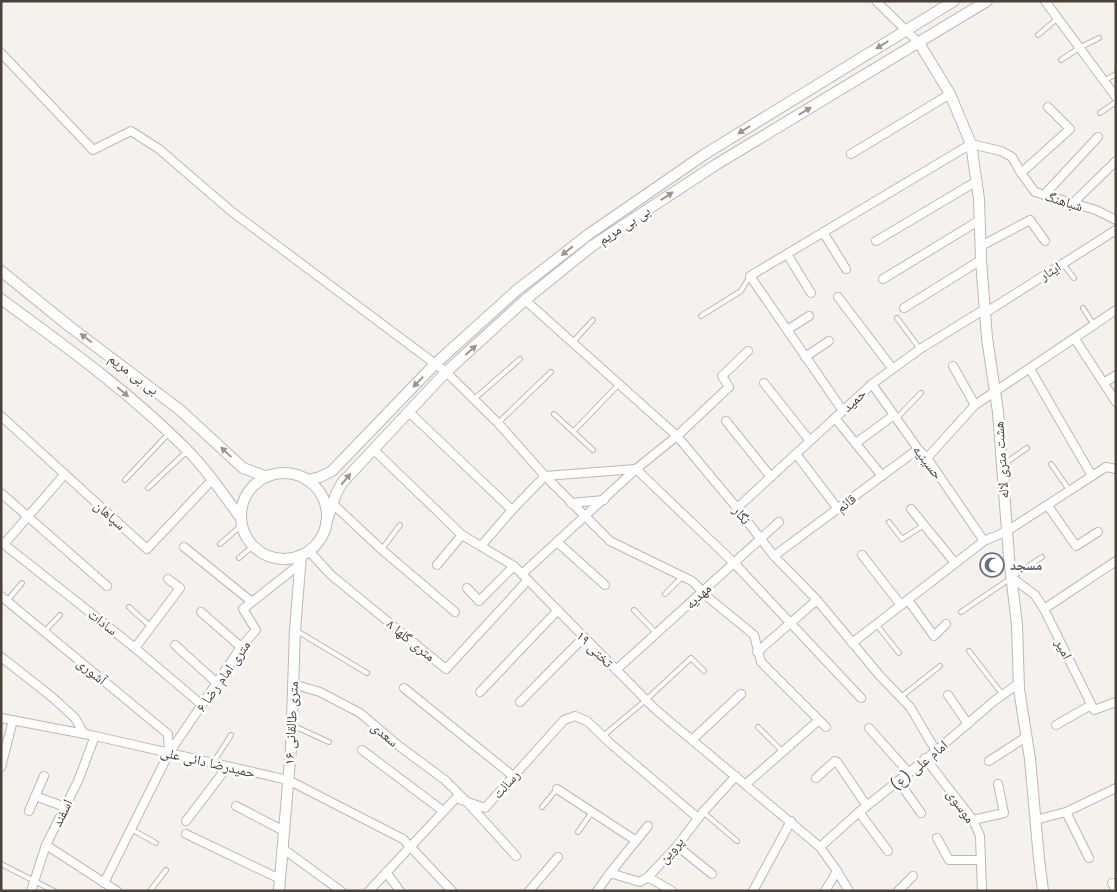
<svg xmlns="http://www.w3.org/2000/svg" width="1117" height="892" font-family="Poppins,'Noto Naskh Arabic',sans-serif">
<rect width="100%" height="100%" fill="#f5f1ec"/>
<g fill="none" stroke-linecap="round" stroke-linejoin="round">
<g stroke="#c0b7af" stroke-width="6">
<g id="service">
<polyline points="1038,35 1058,18"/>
<polyline points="1061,60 1079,48 1099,38"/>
<polyline points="1104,81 1116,74"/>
<polyline points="1100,113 1116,102"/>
<polyline points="1063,264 1074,278"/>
<polyline points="1083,308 1094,325"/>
<polyline points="701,316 741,291 750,276"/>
<polyline points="897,318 920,349"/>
<polyline points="572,343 593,320"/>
<polyline points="473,400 520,359"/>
<polyline points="554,414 593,450"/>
<polyline points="896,419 921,393"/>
<polyline points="498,423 551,372"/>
<polyline points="573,432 619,384"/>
<polyline points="1004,464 1027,448"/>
<polyline points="1051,464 1070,491"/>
<polyline points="125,480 169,433"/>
<polyline points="148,488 186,452"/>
<polyline points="889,522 902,539 924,525"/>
<polyline points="220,544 242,525"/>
<polyline points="382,549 400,525"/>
<polyline points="239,558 253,546"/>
<polyline points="665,594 683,576"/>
<polyline points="7,601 22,583"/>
<polyline points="129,607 151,627"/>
<polyline points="634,610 657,634"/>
<polyline points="961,612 1042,557"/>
<polyline points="876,624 899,653"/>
<polyline points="297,631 367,673"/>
<polyline points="44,632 60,615"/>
<polyline points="969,651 1002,694"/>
<polyline points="901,697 940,666"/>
<polyline points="294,726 329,742"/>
<polyline points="758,727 783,752"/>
<polyline points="603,736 646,700 691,658 704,671"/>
<polyline points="213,763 231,735"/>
<polyline points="542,807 557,789"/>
<polyline points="703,812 737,841"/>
<polyline points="131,829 156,843"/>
<polyline points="578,832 592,812"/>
<polyline points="1,864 54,891"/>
<polyline points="150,891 166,870"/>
</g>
</g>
<g stroke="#c0b7af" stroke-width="10">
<g id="minor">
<polyline points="876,1 919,43"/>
<polyline points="1045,1 1116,97"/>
<polyline points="1,53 93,150 131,131 159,149 231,211 446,372 498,423 545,476 610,541 692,581 710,599 754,635 761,662 826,727"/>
<polyline points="851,154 950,94"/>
<polyline points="1021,173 1070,129 1048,107"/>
<polyline points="1044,195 1098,137"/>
<polyline points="1073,203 1116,161"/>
<polyline points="823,232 846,269"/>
<polyline points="876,241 977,181"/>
<polyline points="981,246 1030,220 1045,241"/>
<polyline points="787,254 811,293"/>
<polyline points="883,279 980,220"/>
<polyline points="838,297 892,368"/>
<polyline points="525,300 677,436 737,508 774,556 817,600 880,676 910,707 936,751"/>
<polyline points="904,308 981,260"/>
<polyline points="985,313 1116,230"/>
<polyline points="787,330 809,316"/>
<polyline points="1075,339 1116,402"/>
<polyline points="805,357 829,341"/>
<polyline points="953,366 975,405"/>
<polyline points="1030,369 1092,476"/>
<polyline points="764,383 810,441"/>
<polyline points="1104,383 1116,375"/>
<polyline points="872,384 918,449 927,458 984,541"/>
<polyline points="843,411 750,276 971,144 1001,151 1012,157 1021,173 1035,192 1096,210 1116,220"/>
<polyline points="409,412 512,510"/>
<polyline points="1,416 147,549 213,479"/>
<polyline points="835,418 882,476"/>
<polyline points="726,421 771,477"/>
<polyline points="856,443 894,415"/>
<polyline points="373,449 462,535 514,566 656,710 820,847 837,871 825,891"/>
<polyline points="796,454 838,509"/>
<polyline points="927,458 975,405 1116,310"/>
<polyline points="1,493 107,586"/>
<polyline points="332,503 381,549 455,612"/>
<polyline points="571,503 604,500"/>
<polyline points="1048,506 1076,546 1098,532"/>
<polyline points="737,508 872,384 920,349 985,309"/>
<polyline points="911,509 955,563"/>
<polyline points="1,542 135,648 202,705"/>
<polyline points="557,542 605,585"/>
<polyline points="4,544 65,474"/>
<polyline points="481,546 512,510 545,476 636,469 734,563 861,698"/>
<polyline points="184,547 252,602"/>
<polyline points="309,551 331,575 446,669 528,580"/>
<polyline points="862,555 901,605"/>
<polyline points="774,556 918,449"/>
<polyline points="437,565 462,535"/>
<polyline points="522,574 636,469 677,436 729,387 722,376 748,351"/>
<polyline points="1011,577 1035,595 1044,609 1094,710 1116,702"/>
<polyline points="467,588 479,601 514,566"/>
<polyline points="1,596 168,734 169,753"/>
<polyline points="908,600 934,636 946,624"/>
<polyline points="1044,609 1116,561"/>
<polyline points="201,612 241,647"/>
<polyline points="852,643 984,541 1007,531 1106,467 1116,469"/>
<polyline points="175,645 217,683"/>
<polyline points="135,648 180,588 168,579"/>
<polyline points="757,652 817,600"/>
<polyline points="1,657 52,697 75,718 84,734"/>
<polyline points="616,670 779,522"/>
<polyline points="293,684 320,692 360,713 399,746 445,780 466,801 516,856"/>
<polyline points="404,688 513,776"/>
<polyline points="480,692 558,610"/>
<polyline points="948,695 968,724"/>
<polyline points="520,702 584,637"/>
<polyline points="1,718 95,736 288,780 403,839 452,891"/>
<polyline points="1056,725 1091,705"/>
<polyline points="869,728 909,773"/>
<polyline points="692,740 741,694"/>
<polyline points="362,750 443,811"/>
<polyline points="925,758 973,820 980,836 982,891"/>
<polyline points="989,761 1026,737"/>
<polyline points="1,767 13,720"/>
<polyline points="816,778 835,761 837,762 867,806"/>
<polyline points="899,782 921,813"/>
<polyline points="746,784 819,720"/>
<polyline points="557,789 635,840"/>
<polyline points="35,796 65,807"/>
<polyline points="236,806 284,831"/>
<polyline points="29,811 44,776"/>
<polyline points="859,812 888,851"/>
<polyline points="1066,812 1089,858"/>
<polyline points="973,820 1004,813 998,784"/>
<polyline points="1035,820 1066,812 1116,788"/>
<polyline points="186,821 228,766"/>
<polyline points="186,834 280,879"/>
<polyline points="937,838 949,860 981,860"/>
<polyline points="46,845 117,891"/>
<polyline points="677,846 712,874"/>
<polyline points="820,847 859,812 936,751 994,701 1019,683"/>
<polyline points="282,848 341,891"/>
<polyline points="837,871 849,891"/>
<polyline points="386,872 400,891"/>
<polyline points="610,873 648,826"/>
<polyline points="648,877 672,891"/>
<polyline points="104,883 169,753 241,647 256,630 243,609 300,564"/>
<polyline points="1112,883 1116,890"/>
<polyline points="31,891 46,845 78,781 95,736"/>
<polyline points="369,891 456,798 485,808 564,720 575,716 587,721 611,744 698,818"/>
<polyline points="529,891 558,857"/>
<polyline points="597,891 610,873 640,882 648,877 677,846 703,812 736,776"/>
<polyline points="753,891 791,821"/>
<polyline points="898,891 913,876"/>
</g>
</g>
<g stroke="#c0b7af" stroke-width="12">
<g id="tertiary">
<polyline points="919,43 950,94 971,144 979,199 981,260 987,338 998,412 1009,557 1017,625 1019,689 1030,759 1039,859 1043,891"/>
<polyline points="1,271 69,326 180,410 243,468 267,477"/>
<path d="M1,299C65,346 131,393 187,450C208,470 223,495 241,518"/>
<circle cx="284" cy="516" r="43"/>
<polyline points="307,480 320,477 332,471 435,364 517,290 589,234 705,154 954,1"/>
<polyline points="326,523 336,494 342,483 446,372 525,300 592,246 717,164 987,1"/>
<polyline points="279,891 291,748 295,630 301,555"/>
</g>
</g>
<use href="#service" stroke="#fff" stroke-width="4"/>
<use href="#minor" stroke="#fff" stroke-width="8"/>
<use href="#tertiary" stroke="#fff" stroke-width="10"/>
</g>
<defs><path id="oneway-solid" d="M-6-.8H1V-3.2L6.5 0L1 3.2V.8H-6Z" transform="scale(1.25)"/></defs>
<g fill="#9b9693">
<use href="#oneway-solid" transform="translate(882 45) rotate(148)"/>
<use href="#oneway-solid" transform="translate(805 111) rotate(-31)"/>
<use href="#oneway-solid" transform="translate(744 130) rotate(148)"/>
<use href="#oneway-solid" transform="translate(667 196) rotate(-33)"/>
<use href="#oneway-solid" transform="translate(567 251) rotate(142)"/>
<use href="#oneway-solid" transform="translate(86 338) rotate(-143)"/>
<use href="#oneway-solid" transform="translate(471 350) rotate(-42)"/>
<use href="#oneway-solid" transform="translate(418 382) rotate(134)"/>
<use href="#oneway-solid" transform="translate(123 392) rotate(40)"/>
<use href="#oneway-solid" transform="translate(226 452) rotate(-137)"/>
<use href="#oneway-solid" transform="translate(346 479) rotate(-50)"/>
</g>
<defs>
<g id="mosque-ring" transform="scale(1.25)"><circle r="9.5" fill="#fff" stroke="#6b7280" stroke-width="1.5"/><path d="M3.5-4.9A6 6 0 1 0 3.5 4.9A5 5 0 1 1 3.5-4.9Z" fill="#6b7280"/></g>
</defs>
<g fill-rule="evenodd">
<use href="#mosque-ring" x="992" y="565"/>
</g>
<g text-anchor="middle" stroke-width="5" stroke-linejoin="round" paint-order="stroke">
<g font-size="14" fill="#49413a" stroke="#fff">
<text transform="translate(1064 201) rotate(17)" y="5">شباهنگ</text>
<text transform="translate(624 225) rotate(-33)" y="5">بی بی مریم</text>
<text transform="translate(1050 271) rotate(-32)" y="5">ایثار</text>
<text transform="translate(134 374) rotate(37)" y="5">بی بی مریم</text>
<text transform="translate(854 400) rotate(-43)" y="5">حمید</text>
<text transform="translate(1001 460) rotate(-94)" y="5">هشت متری لاله</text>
<text transform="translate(928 462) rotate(52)" y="5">حسینیه</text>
<text transform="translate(846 503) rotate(-37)" y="5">قائم</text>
<text transform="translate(110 515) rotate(42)" y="5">سپاهان</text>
<text transform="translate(742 515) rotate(52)" y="5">نگار</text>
<text transform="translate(698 596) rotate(-43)" y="5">مهدیه</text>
<text transform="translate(103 622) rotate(38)" y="5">سادات</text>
<text transform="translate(411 640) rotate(39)" y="5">۸ متری گلها</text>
<text transform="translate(595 649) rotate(45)" y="5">تختی ۱۹</text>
<text transform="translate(1064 649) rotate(64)" y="5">امیر</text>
<text transform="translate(92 671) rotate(40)" y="5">آشوری</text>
<text transform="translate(223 676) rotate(-55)" y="5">۶ متری امام رضا</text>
<text transform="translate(291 723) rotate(-87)" y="5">۱۶ متری طالقانی</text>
<text transform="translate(385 734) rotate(40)" y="5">سعدی</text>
<text transform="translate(208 762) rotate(13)" y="5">حمیدرضا دائی علی</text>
<text transform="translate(919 765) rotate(-40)" y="5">امام علی (ع)</text>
<text transform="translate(506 784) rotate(-48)" y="5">رسالت</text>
<text transform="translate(961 806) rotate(55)" y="5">موسوی</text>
<text transform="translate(62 813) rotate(-64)" y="5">اسفند</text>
<text transform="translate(671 850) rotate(-49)" y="5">پروین</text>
</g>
<g font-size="14" font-weight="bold" fill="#5b616d" stroke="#fff" text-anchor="start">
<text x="1010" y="570">مسجد</text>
</g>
</g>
<rect width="1117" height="892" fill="none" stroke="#49413a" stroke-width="5"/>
</svg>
